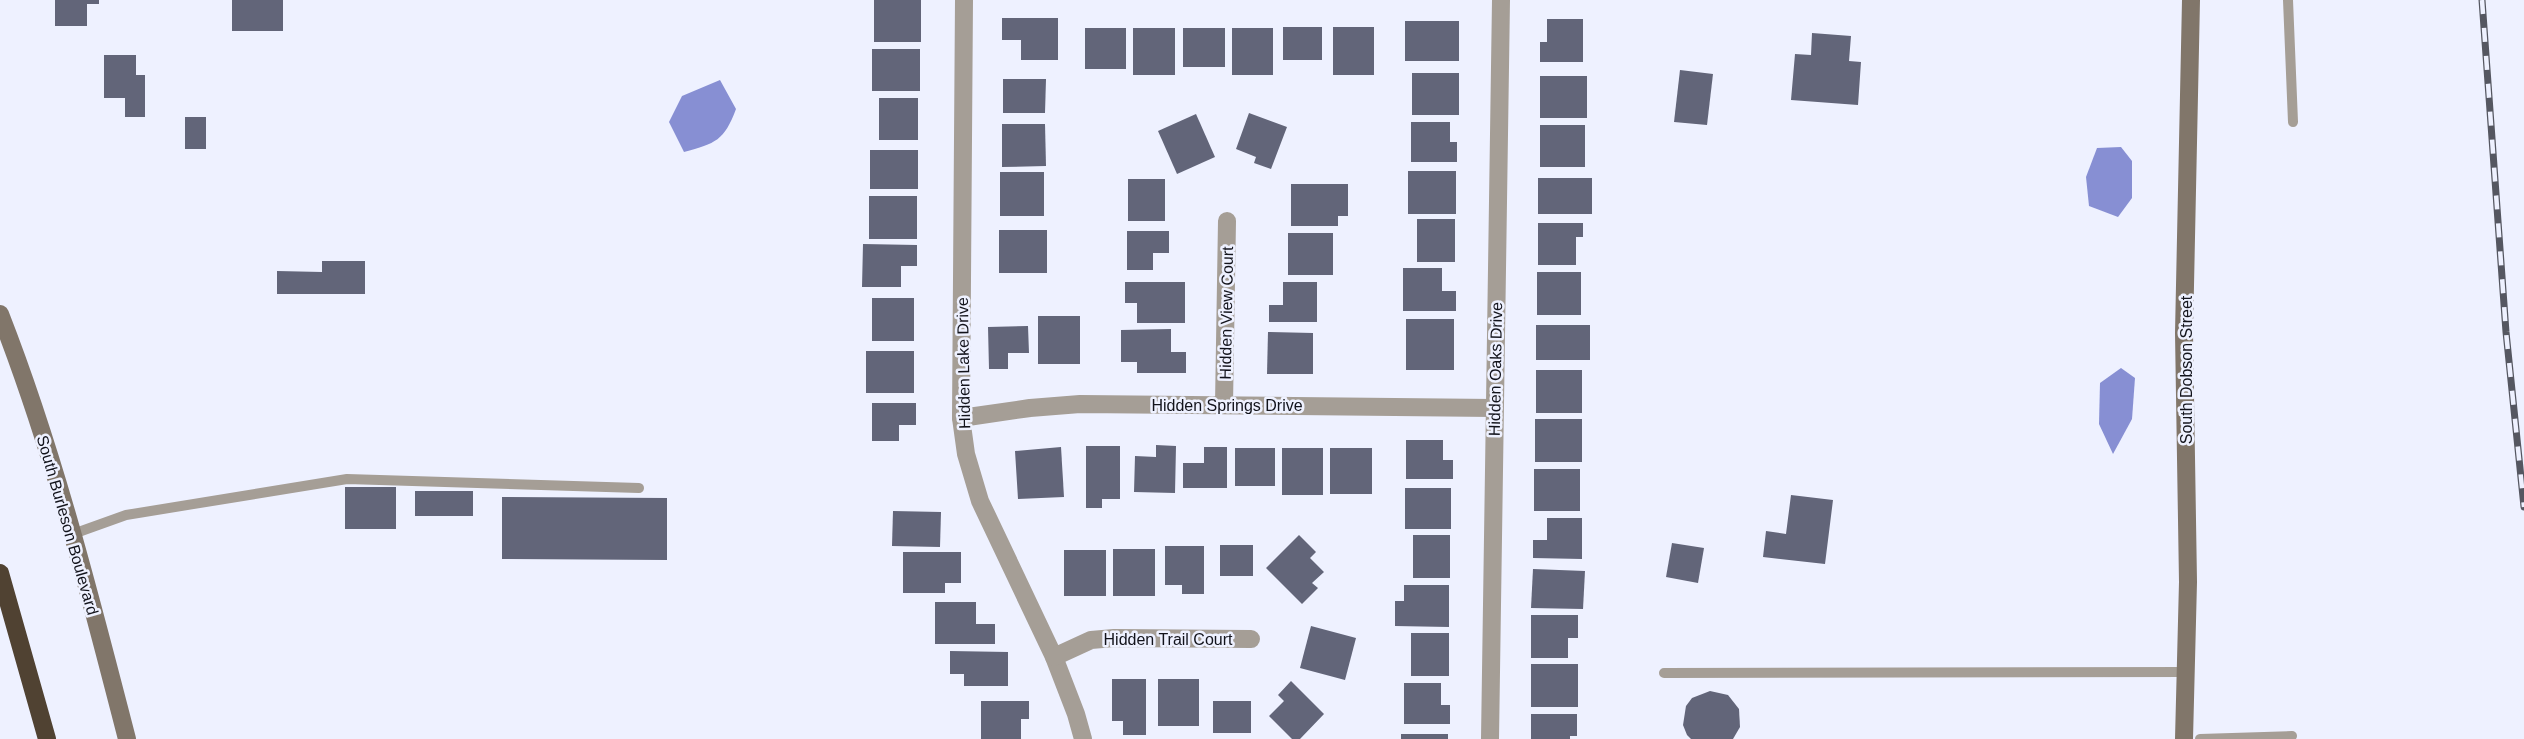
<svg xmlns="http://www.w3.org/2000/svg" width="2524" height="739" font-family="Helvetica,sans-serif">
<rect width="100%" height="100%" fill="#eef1ff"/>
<g fill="#878fd3">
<path d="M720,80L736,109C724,141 716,143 684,152L669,122L682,96Z"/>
<polygon points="2121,147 2132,161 2132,198 2118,217 2089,206 2086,177 2097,148"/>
<polygon points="2121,368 2135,378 2132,419 2113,454 2099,424 2100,383"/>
</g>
<g fill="#626579">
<polygon points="55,0 99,0 99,4 87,4 87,26 55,26"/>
<rect x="232" y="0" width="51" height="31"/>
<rect x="874" y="0" width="47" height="42"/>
<polygon points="1002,18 1058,18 1058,60 1021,60 1021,40 1002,40"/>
<polygon points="1547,19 1583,19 1583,62 1540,62 1540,42 1547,42"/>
<rect x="1405" y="21" width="54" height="40"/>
<rect x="1283" y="27" width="39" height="33"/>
<rect x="1333" y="27" width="41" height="48"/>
<rect x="1085" y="28" width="41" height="41"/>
<rect x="1133" y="28" width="42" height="47"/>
<rect x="1183" y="28" width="42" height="39"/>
<rect x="1232" y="28" width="41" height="47"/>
<polygon points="1812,33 1851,36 1849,61 1861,62 1858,105 1791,100 1795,54 1811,55"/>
<rect x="872" y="49" width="48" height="42"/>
<polygon points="104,55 136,55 136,75 145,75 145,117 125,117 125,98 104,98"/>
<polygon points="1680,70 1713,74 1707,125 1674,122"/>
<rect x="1412" y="73" width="47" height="42"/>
<rect x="1540" y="76" width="47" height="42"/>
<polygon points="1003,79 1046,79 1045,113 1003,113"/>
<rect x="879" y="98" width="39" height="42"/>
<polygon points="1249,113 1287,127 1271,169 1254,163 1256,157 1236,149"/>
<polygon points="1196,114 1215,157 1177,174 1158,131"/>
<rect x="185" y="117" width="21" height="32"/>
<polygon points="1411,122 1450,122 1450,142 1457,142 1457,162 1411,162"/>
<polygon points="1002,124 1045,124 1046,166 1002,167"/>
<rect x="1540" y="125" width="45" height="42"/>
<rect x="870" y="150" width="48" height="39"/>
<rect x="1408" y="171" width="48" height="43"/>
<rect x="1000" y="172" width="44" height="44"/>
<rect x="1538" y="178" width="54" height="36"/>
<rect x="1128" y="179" width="37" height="42"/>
<polygon points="1291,184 1348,184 1348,216 1338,216 1338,226 1291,226"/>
<rect x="869" y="196" width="48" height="43"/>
<rect x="1417" y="219" width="38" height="43"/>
<polygon points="1538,223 1583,223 1583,237 1576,237 1576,265 1538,265"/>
<rect x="999" y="230" width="48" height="43"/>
<polygon points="1127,231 1169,231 1169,253 1153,253 1153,270 1127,270"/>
<rect x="1288" y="233" width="45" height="42"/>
<polygon points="863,244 917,245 917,266 901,266 901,287 862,287"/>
<polygon points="322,261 365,261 365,294 277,294 277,271 322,272"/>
<polygon points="1403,268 1442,268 1442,291 1456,291 1456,311 1403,311"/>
<rect x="1537" y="272" width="44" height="43"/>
<polygon points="1125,282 1185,282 1185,323 1137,323 1137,303 1125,303"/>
<polygon points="1283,282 1317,282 1317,322 1269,322 1269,305 1283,305"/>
<rect x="872" y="298" width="42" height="43"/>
<rect x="1038" y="316" width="42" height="48"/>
<rect x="1406" y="319" width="48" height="51"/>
<rect x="1536" y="325" width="54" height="35"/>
<polygon points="1028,326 1029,353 1008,353 1008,369 989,369 988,327"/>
<polygon points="1171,329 1171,352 1186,352 1186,373 1137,373 1137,362 1121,362 1121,330"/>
<polygon points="1268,332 1313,333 1313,374 1267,374"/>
<rect x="866" y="351" width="48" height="42"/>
<rect x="1536" y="370" width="46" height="43"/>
<polygon points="872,403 916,403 916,425 899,425 899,441 872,441"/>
<rect x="1535" y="419" width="47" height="43"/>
<polygon points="1406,440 1443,440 1443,460 1453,460 1453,479 1406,479"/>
<polygon points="1156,445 1176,446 1175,493 1134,492 1135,456 1156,457"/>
<polygon points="1086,446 1120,446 1120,499 1102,499 1102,508 1086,508"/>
<polygon points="1061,447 1064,497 1018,499 1015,451"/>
<polygon points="1204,447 1227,447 1227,488 1183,488 1183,463 1204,463"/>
<rect x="1235" y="448" width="40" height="38"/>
<rect x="1282" y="448" width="41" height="47"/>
<rect x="1330" y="448" width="42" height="46"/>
<rect x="1534" y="469" width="46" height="42"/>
<rect x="345" y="487" width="51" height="42"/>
<rect x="1405" y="488" width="46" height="41"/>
<rect x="415" y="491" width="58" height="25"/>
<polygon points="1791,495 1833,500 1825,564 1763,557 1766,531 1786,534"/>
<polygon points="502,497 667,498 667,560 502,559"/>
<polygon points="893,511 941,512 940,547 892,546"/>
<polygon points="1547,518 1582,518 1582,559 1533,558 1533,540 1547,540"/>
<polygon points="1299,535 1316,552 1310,558 1324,572 1312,583 1318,588 1302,604 1266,568"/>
<rect x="1413" y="535" width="37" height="43"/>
<polygon points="1672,543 1704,548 1698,583 1666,577"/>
<rect x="1220" y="545" width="33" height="31"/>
<polygon points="1165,546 1204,546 1204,594 1182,594 1182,585 1165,585"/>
<rect x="1113" y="549" width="42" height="47"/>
<rect x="1064" y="550" width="42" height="46"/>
<polygon points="903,552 961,552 961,583 945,583 945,593 903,593"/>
<polygon points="1533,569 1585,571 1583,609 1531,608"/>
<polygon points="1404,585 1449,585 1449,627 1395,626 1395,601 1404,601"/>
<polygon points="935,602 976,602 976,624 995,624 995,644 935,644"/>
<polygon points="1531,615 1578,615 1578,638 1568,638 1568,658 1531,658"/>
<polygon points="1311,626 1356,638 1345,680 1300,668"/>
<rect x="1411" y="633" width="38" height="43"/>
<polygon points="950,651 1008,652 1008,686 964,686 964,674 950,674"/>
<rect x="1531" y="664" width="47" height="43"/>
<polygon points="1112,679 1146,679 1146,735 1123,735 1123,721 1112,721"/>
<rect x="1158" y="679" width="41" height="47"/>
<polygon points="1291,681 1324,714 1300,739 1292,739 1269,716 1284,701 1278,695"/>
<polygon points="1404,683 1441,683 1441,705 1450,705 1450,724 1404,724"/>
<polygon points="1710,691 1728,695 1739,709 1740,727 1733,739 1691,739 1687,735 1683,725 1686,706 1692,698"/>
<polygon points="981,701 1029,701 1029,719 1021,719 1021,739 981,739"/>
<rect x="1213" y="701" width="38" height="32"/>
<polygon points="1531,714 1577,714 1577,736 1570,736 1570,739 1531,739"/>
<rect x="1401" y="734" width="47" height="5"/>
</g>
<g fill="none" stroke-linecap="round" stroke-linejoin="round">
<g stroke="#a59e96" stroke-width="10">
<polyline points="2288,0 2293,122"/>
<polyline points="73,534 126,515 347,479 639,488"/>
<polyline points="1664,673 2187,672"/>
<polyline points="2200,739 2292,736"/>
</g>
<g stroke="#a59e96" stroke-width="18">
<polyline points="964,0 961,418 966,454 980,501 1054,657 1076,714 1083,739"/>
<polyline points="1224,405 1227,221"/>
<polyline points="961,418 1030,408 1080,404 1494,408"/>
<polyline points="1054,657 1091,640 1114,638 1251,639"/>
<polyline points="1490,739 1501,0"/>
</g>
<g stroke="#81766a" stroke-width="18">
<path d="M0,314C54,452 90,596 127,739"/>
<polyline points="2184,739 2188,582 2184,333 2191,0"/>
</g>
<polyline stroke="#504232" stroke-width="18" points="0,573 47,739"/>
<g stroke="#555761" stroke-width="7">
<polyline id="rail" points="2482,0 2506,332 2524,507"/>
</g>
<use href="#rail" stroke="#eef1ff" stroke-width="4.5" stroke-dasharray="14" stroke-linecap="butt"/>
</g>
<g text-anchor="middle" stroke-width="5" stroke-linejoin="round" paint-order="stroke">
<g font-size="16" fill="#12131b" stroke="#eef1ff">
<text transform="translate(1226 313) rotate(-89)" y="6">Hidden View Court</text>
<text transform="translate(963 363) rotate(-91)" y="6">Hidden Lake Drive</text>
<text transform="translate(1495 369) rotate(-89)" y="6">Hidden Oaks Drive</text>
<text transform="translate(2186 370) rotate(-90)" y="6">South Dobson Street</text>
<text x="1227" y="411">Hidden Springs Drive</text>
<text transform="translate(68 525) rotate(74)" y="6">South Burleson Boulevard</text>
<text x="1168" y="645">Hidden Trail Court</text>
</g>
</g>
</svg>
